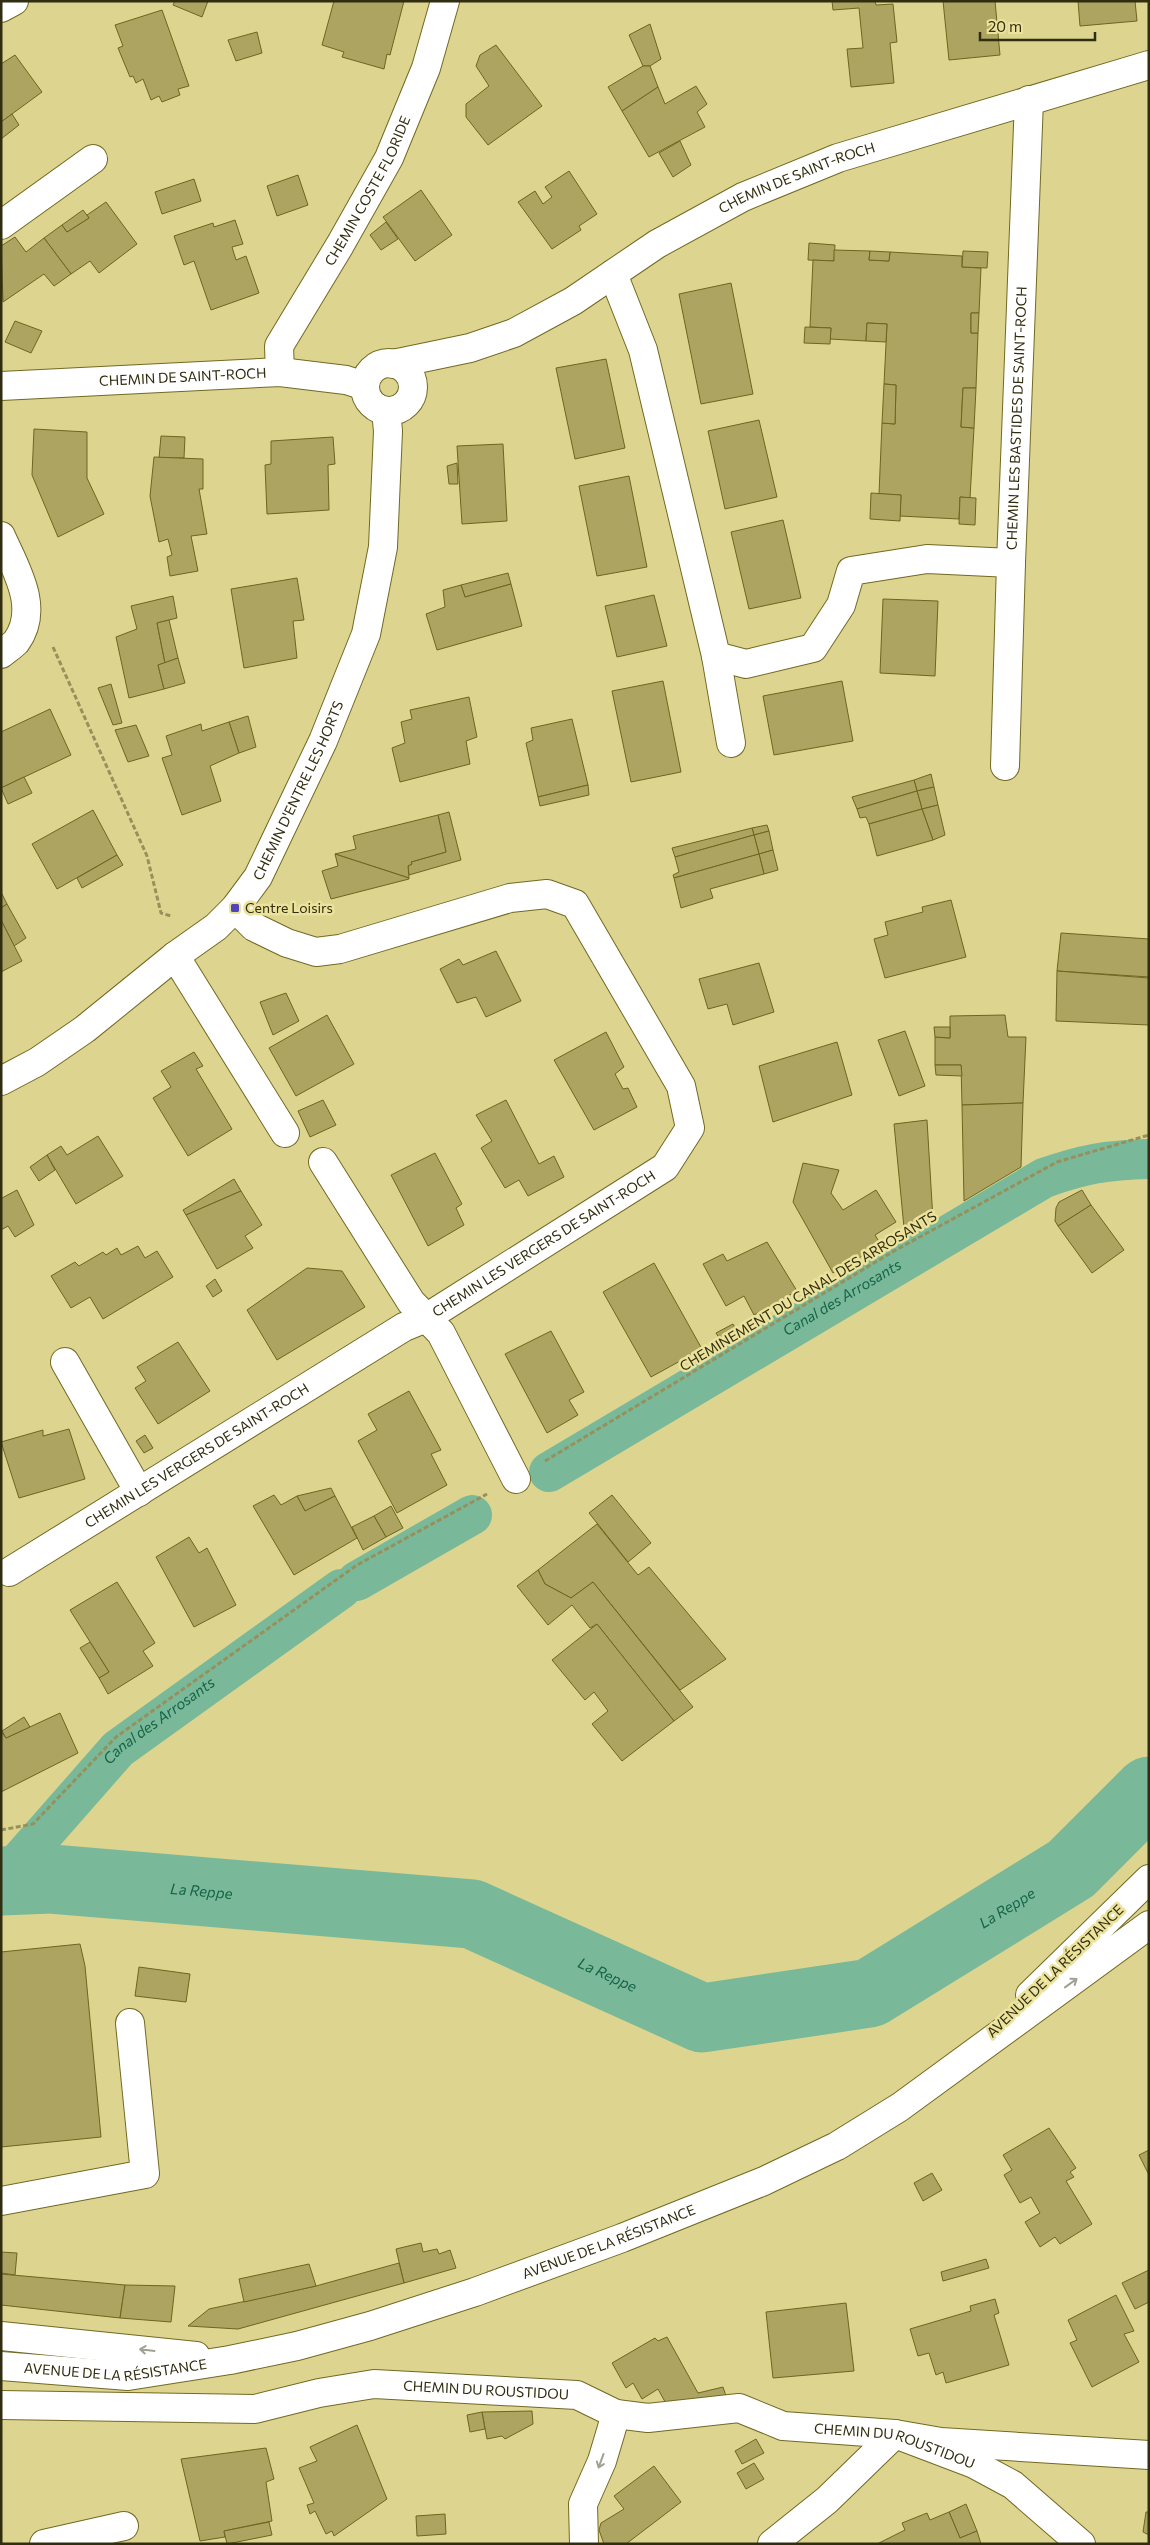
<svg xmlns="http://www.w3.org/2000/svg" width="1150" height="2545" font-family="Commissioner,sans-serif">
<rect width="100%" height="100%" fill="#ddd58f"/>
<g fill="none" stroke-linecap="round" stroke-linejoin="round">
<g stroke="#79b99a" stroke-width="40">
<path id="s1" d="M549,1472L1044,1178C1084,1164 1106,1160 1149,1159"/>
<polyline points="357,1581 472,1515"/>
<path id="s2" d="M3,1880L118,1749L341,1589"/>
</g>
<path stroke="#79b99a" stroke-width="69" id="s3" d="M1,1881L51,1879L472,1914L702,2018L870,1993L1071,1869L1149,1791"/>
</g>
<g fill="#aca460" stroke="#6e651e">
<polygon points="175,1 208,1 202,17 173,5"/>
<polygon points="334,1 404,1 390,55 387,54 384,69 342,57 344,52 322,45"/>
<polygon points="832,1 875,1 876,5 893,4 897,42 890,43 894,83 851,87 847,49 863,48 859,8 833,10"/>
<polygon points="943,1 995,1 1000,55 949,60"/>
<polygon points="1078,1 1135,1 1137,21 1080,26"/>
<polygon points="162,10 189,86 178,89 180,95 162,102 159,96 151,100 143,79 136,83 133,76 130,77 118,48 123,46 115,25"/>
<polygon points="650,24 661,59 650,66 643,66 629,35"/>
<polygon points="257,32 262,53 236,61 228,40"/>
<polygon points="496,45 542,106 488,145 466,117 466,104 489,86 476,66 480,55"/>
<polygon points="15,55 42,92 1,122 1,64"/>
<polygon points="643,66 650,66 658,87 622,111 608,87"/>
<polygon points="696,86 707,104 697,112 705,127 649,157 622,111 658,87 665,104"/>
<polygon points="12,114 19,125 1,139 1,122"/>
<polygon points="680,141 691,165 673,177 659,153"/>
<polygon points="569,171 597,214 579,226 581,230 552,249 518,202 535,191 543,204 552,197 545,187"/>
<polygon points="298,175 308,205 277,216 267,186"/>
<polygon points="194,179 201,201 162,214 155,192"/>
<polygon points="421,190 452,235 415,261 383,217"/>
<polygon points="106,202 137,244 99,273 90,261 71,274 44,238 62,225 67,232 89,218 87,215"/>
<polygon points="83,210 89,218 67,232 62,225"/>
<polygon points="235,220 243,244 232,247 236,260 246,256 259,293 211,310 194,261 184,265 174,236 213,223 214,227"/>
<polygon points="386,222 398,239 381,250 370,235"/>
<polygon points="15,237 26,252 44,238 71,274 54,286 44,274 3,302 1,246"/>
<polygon points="809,243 835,245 834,261 808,260"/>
<polygon points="834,250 870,251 869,260 889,261 890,252 962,256 962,267 981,268 979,313 971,313 971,333 978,333 976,388 963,388 961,427 974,428 970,498 960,497 959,519 900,516 901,495 879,494 882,423 895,424 896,385 884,384 887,324 867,323 866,341 830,339 831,328 810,327 813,260 834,261"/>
<polygon points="870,251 890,252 889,261 869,260"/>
<polygon points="963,251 988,252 987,268 962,267"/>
<polygon points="731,283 753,394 701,404 679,294"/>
<polygon points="971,313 979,313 978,333 971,333"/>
<polygon points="15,321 42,331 31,353 5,342"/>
<polygon points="867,323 887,324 886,342 866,341"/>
<polygon points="805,327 831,328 830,344 804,343"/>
<polygon points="606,359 625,448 575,459 556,368"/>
<polygon points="884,384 896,385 895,424 882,423"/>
<polygon points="963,388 976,388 974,428 961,427"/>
<polygon points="759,420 777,497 725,509 708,431"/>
<polygon points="34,429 87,432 87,478 104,514 58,537 32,475"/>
<polygon points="161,436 185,437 184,458 159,458"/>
<polygon points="333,437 335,464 328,465 329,510 267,514 265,465 271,464 271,441"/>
<polygon points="503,444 507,521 462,524 457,446"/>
<polygon points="154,457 203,459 203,489 199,489 207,534 191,536 198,571 170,576 167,557 172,555 168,539 159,542 150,496"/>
<polygon points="457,463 458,484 449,484 447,466"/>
<polygon points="629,476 647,567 597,576 579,486"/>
<polygon points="871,493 901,495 900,521 870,519"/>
<polygon points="960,497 976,498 975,525 959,524"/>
<polygon points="783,520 801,598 749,609 731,532"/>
<polygon points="508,573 511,584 465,597 461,585"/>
<polygon points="297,578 304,620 293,621 297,658 244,668 231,589"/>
<polygon points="511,584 522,626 437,650 426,614 445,607 443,590 461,585 465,597"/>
<polygon points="654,595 667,646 617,657 605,606"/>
<polygon points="173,596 177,618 157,623 165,663 158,665 164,689 129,698 116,637 137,629 131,606"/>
<polygon points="883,599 938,601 935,676 880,673"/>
<polygon points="169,620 178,658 165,663 157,623"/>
<polygon points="178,658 185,683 164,689 158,665"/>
<polygon points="663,681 681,772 631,782 612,691"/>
<polygon points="842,681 853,741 774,755 763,696"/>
<polygon points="111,684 122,723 113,725 98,688"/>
<polygon points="469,697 477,737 466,741 470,764 400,782 392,748 405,743 401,722 412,719 410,710"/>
<polygon points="50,709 71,755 1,788 1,732"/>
<polygon points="248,716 256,747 239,753 229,722"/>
<polygon points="572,719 588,785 538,797 526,743 533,740 531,728"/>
<polygon points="229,722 239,753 210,766 221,801 182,815 162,758 172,755 166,736 201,724 202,731"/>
<polygon points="136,725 149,756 128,762 115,730"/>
<polygon points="931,774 934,787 917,791 914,780"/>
<polygon points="24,777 32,793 8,804 1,788"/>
<polygon points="914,780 917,791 857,809 852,797"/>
<polygon points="588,785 589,795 540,806 538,797"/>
<polygon points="934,787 938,805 922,809 917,791"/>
<polygon points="917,791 922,809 869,824 866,817 860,818 857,809"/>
<polygon points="938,805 945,835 933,840 922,809"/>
<polygon points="922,809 933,840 877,856 869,824"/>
<polygon points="93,810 117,855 57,889 32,844"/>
<polygon points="449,812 461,860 409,875 408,866 412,864 411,862 446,852 438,815"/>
<polygon points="438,815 446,852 411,862 412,864 408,866 409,878 335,854 356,849 353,836"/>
<polygon points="767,825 769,831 754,835 752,828"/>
<polygon points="752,828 754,835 675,857 672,848"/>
<polygon points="769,831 773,850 759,854 754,835"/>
<polygon points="754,835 759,854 674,878 673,875 679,872 675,857"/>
<polygon points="773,850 778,870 764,874 759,854"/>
<polygon points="335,854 409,878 409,879 331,899 322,871 338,866"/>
<polygon points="759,854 764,874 710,889 713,898 681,908 674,878"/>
<polygon points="117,855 123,865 82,888 77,878"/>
<polygon points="1,892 7,904 1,908"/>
<polygon points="951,900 966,957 885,978 874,939 888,935 885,922 923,912 922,907"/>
<polygon points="7,904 26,938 14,946 1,920 1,908"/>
<polygon points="1,920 22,961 1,972"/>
<polygon points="1061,933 1149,939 1149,977 1057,971"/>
<polygon points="496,951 521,1001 486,1017 476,997 457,1003 440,969 459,959 463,965"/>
<polygon points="759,963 774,1012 733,1025 727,1004 708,1009 699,979"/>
<polygon points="1057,971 1149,978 1149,1025 1056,1021"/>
<polygon points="286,993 299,1021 273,1035 260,1002"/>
<polygon points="327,1015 354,1064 296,1096 269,1048"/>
<polygon points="1005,1015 1008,1037 1026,1037 1023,1103 962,1105 961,1065 935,1065 935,1037 950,1038 950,1016"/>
<polygon points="934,1027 950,1027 950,1038 935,1037"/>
<polygon points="905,1031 925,1086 899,1096 878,1040"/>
<polygon points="606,1032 624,1067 615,1074 623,1089 628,1088 637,1107 594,1130 554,1060"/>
<polygon points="837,1042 852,1095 773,1122 759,1066"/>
<polygon points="194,1052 203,1066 196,1069 232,1129 188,1156 153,1098 171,1087 161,1071"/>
<polygon points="935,1065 961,1065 962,1076 936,1075"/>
<polygon points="323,1100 336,1125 310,1137 298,1111"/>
<polygon points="506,1100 539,1164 554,1156 564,1177 528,1196 519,1180 505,1188 481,1148 492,1141 476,1115"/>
<polygon points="1023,1103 1021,1167 964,1201 962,1105"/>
<polygon points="927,1120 933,1220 905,1238 894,1124"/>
<polygon points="98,1136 123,1176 76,1204 47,1155 61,1146 67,1155"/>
<polygon points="435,1153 462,1204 456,1208 464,1225 428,1246 391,1175"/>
<polygon points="47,1155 55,1170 39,1181 30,1167"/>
<polygon points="803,1163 839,1170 831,1193 843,1210 876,1190 896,1222 875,1235 881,1245 833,1273 793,1202"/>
<polygon points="234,1179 241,1191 186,1215 183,1210"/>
<polygon points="17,1190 34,1225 15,1237 8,1226 1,1230 1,1197 2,1198"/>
<polygon points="1082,1190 1091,1205 1058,1226 1055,1221 1056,1208 1059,1202"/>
<polygon points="241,1191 262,1225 245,1236 253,1248 217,1269 186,1215"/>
<polygon points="1091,1205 1124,1250 1092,1273 1058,1226"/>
<polygon points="767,1242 797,1291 754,1315 744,1296 726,1306 703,1264 723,1254 727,1261"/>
<polygon points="138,1246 145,1258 157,1251 173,1277 103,1319 90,1297 71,1308 51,1276 75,1262 79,1266 103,1252 106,1255 117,1248 121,1255"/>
<polygon points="654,1263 702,1349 651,1377 603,1292"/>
<polygon points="307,1268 342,1271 365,1307 277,1360 247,1310"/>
<polygon points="215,1279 222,1291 213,1297 206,1286"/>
<polygon points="733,1324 739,1335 723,1344 716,1333"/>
<polygon points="551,1331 584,1392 569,1400 578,1415 547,1433 505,1354"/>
<polygon points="178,1342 210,1391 158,1424 135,1388 146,1381 137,1367"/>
<polygon points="409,1391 441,1450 431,1454 447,1485 397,1513 358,1441 377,1430 368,1414"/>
<polygon points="69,1429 85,1479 19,1498 1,1442 43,1430 43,1436"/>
<polygon points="145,1435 153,1448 144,1453 136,1441"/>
<polygon points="331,1488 335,1496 305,1511 297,1496"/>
<polygon points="274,1495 281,1505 297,1496 305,1511 335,1496 357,1538 294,1575 253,1506"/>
<polygon points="612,1495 651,1543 628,1562 589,1513"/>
<polygon points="391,1506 403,1528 386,1537 374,1516"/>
<polygon points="374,1516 386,1537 363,1550 352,1527"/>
<polygon points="597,1524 638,1575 649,1567 726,1659 680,1690 593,1582 571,1598 545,1584 538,1570"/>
<polygon points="189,1537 199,1553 207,1548 236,1605 194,1627 156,1557"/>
<polygon points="538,1570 545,1584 571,1598 593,1582 693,1707 674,1721 597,1624 590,1628 572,1605 548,1625 517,1586"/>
<polygon points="117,1582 155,1643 143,1651 153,1666 108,1694 99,1678 109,1672 70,1610"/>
<polygon points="597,1624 674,1721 622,1761 592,1724 608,1711 594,1692 585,1700 552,1660"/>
<polygon points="90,1642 109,1672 99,1678 80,1648"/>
<polygon points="60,1713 78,1753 1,1792 1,1731 6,1738"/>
<polygon points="24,1717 30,1727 6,1738 2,1731"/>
<polygon points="80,1944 85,1966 101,2137 1,2147 1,1952"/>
<polygon points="139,1967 190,1974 186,2002 135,1996"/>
<polygon points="1049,2128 1076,2168 1070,2172 1074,2177 1066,2181 1092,2224 1060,2244 1055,2237 1040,2247 1025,2222 1040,2213 1031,2197 1020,2203 1004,2175 1012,2170 1003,2155"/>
<polygon points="1149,2150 1149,2175 1139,2155"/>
<polygon points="932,2173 942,2190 923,2201 914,2183"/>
<polygon points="421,2243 423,2252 437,2249 439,2254 450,2250 456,2268 404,2283 396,2249"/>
<polygon points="1,2252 17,2253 15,2275 1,2273"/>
<polygon points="986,2259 989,2268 943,2281 941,2272"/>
<polygon points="399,2263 404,2283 238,2329 188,2326 209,2309 316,2286"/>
<polygon points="309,2264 316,2286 244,2302 239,2279"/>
<polygon points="1149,2270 1149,2302 1135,2309 1122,2283"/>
<polygon points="1,2274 125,2285 120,2318 1,2305"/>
<polygon points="125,2285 175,2286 171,2322 120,2318"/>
<polygon points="1116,2295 1134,2331 1124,2334 1139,2362 1092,2387 1070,2343 1077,2340 1068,2320"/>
<polygon points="995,2299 999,2313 994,2315 1009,2365 946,2383 943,2372 936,2375 929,2353 918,2356 910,2329 971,2311 970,2306"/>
<polygon points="846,2303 854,2371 773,2378 766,2312"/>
<polygon points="667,2337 698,2393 723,2387 728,2402 669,2409 658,2389 642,2399 633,2383 626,2388 612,2363 655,2338 658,2341"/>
<polygon points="532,2411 533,2424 505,2439 502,2436 487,2439 482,2412"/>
<polygon points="482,2412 485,2429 470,2432 467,2415"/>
<polygon points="357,2425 387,2499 334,2536 332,2531 326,2534 315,2511 310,2514 307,2505 314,2503 299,2468 317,2461 310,2447"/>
<polygon points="756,2439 764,2453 742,2464 735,2451"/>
<polygon points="266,2448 274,2479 266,2482 272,2521 224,2531 225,2537 200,2541 181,2459"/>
<polygon points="754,2463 764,2479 746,2489 737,2473"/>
<polygon points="654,2466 681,2502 626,2544 604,2544 599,2530 601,2523 624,2509 614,2496"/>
<polygon points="966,2504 977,2531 960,2538 949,2512"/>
<polygon points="949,2512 960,2538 977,2531 981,2544 877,2544 905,2530 902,2523 927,2513 930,2520"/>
<polygon points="1146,2512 1149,2512 1149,2535 1143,2532"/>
<polygon points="445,2514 446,2534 417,2536 416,2516"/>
<polygon points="269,2522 272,2535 227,2544 224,2531"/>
</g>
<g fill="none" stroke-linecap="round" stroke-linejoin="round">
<g stroke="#726923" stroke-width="30">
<g id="minor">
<polyline points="1,8 14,1"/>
<polyline points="1,225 93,159"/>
<path id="s4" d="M613,274L643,350L716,656L746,664L813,648L841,605L851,571L927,559L1011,563L1029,100"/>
<circle cx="389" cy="387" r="24"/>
<path id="s5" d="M393,364L470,348L514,333L573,301L657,244L743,197L838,158L1149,65"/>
<path id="s6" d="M280,372L279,346L340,245L389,158L426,68L445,1"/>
<path id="s7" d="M1,386L280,372L346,380L365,386"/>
<path d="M1,536C15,568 41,608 16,642C12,646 6,650 1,654"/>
<polyline points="716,656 731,743"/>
<polyline points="1005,766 1011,563"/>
<polyline points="175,956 285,1133"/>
<path id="s8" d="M1,1081L37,1062L85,1029L175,956L216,927L235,908L258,877L323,741L366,634L383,547L388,431L386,411"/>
<polyline points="323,1162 411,1302 441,1333 516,1479"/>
<polyline points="65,1362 139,1492"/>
<path id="s9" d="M9,1572L404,1327L426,1318L665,1167L690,1128L681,1086L575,904L547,894L510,898L340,949L316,952L287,943L254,927L235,908"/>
<polyline points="1,2201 145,2174 130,2023"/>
<path id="s10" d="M1,2405L255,2409L319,2393L374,2384L577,2395L616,2414L648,2418L739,2408L783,2426L895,2434L974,2464L1013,2485L1081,2544"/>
<polyline points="44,2544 124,2526"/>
<polyline points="584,2544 583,2504 602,2461 616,2414"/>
<polyline points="772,2544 827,2500 895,2434 941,2442 1149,2455"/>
</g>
</g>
<g stroke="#726923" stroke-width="30">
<g id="major">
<polyline points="1030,1995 1149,1879"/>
<polyline points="1,2336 196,2356"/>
<path id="s11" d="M1,2366L128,2376L230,2360L297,2346L370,2326L475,2292L622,2238L764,2181L837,2146L900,2107L1149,1925"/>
</g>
</g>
<g stroke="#97905b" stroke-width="3" stroke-dasharray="5 2.5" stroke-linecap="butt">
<polyline points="53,647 147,856 161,913 171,916"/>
<polyline points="545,1461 894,1251 1057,1162 1149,1135"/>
<polyline points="1,1830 33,1824 116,1737 357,1565 487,1494"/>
</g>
<use href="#minor" stroke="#fff" stroke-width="28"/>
<use href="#major" stroke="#fff" stroke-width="28"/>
</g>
<defs><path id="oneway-shaft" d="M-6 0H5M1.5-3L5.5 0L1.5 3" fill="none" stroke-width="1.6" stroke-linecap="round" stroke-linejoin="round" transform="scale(1.25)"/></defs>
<g stroke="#a2a093">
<use href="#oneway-shaft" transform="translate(1071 1983) rotate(-36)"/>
<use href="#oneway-shaft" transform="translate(147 2350) rotate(-173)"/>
<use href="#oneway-shaft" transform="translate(601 2461) rotate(110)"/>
</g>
<rect fill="#5245bc" stroke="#ebe29c" stroke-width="2" x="230" y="903" width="10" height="10" rx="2.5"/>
<g text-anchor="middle" stroke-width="5" stroke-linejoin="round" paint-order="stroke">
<g font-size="14" fill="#312d10" stroke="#ebe29c">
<text dy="5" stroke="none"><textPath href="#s5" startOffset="449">CHEMIN DE SAINT-ROCH</textPath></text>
<text dy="5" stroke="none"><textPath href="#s6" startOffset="205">CHEMIN COSTE FLORIDE</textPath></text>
<text dy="5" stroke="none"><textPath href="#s7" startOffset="182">CHEMIN DE SAINT-ROCH</textPath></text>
<text dy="5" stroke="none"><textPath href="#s4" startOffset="889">CHEMIN LES BASTIDES DE SAINT-ROCH</textPath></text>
<text dy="5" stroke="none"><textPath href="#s8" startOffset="426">CHEMIN D'ENTRE LES HORTS</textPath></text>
<text dy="5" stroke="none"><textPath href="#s9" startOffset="628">CHEMIN LES VERGERS DE SAINT-ROCH</textPath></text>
<text transform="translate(808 1291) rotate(-31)" y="5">CHEMINEMENT DU CANAL DES ARROSANTS</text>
<text dy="5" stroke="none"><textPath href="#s9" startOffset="221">CHEMIN LES VERGERS DE SAINT-ROCH</textPath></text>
<text transform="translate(1055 1971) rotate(-44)" y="5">AVENUE DE LA RÉSISTANCE</text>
<text dy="5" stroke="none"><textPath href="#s11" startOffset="628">AVENUE DE LA RÉSISTANCE</textPath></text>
<text dy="5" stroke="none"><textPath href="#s11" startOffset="115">AVENUE DE LA RÉSISTANCE</textPath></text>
<text dy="5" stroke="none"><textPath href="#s10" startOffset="488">CHEMIN DU ROUSTIDOU</textPath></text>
<text dy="5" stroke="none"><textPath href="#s10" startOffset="908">CHEMIN DU ROUSTIDOU</textPath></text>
</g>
<g font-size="14" fill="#312d10" stroke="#ebe29c" text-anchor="start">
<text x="245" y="913">Centre Loisirs</text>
</g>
<g font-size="15" font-style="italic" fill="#176446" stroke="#ebe29c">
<text dy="5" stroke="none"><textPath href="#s1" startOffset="341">Canal des Arrosants</textPath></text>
<text dy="5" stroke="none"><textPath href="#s2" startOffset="224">Canal des Arrosants</textPath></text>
<text dy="5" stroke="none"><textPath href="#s3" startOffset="201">La Reppe</textPath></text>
<text dy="5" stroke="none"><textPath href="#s3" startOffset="1056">La Reppe</textPath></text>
<text dy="5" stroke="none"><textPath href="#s3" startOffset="621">La Reppe</textPath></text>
</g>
</g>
<rect width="1150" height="2545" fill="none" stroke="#312d10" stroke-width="5"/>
<path d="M980 32v8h115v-8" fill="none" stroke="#312d10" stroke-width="2.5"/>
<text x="988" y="32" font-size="15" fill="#312d10" stroke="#ebe29c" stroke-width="4" paint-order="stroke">20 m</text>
</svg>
